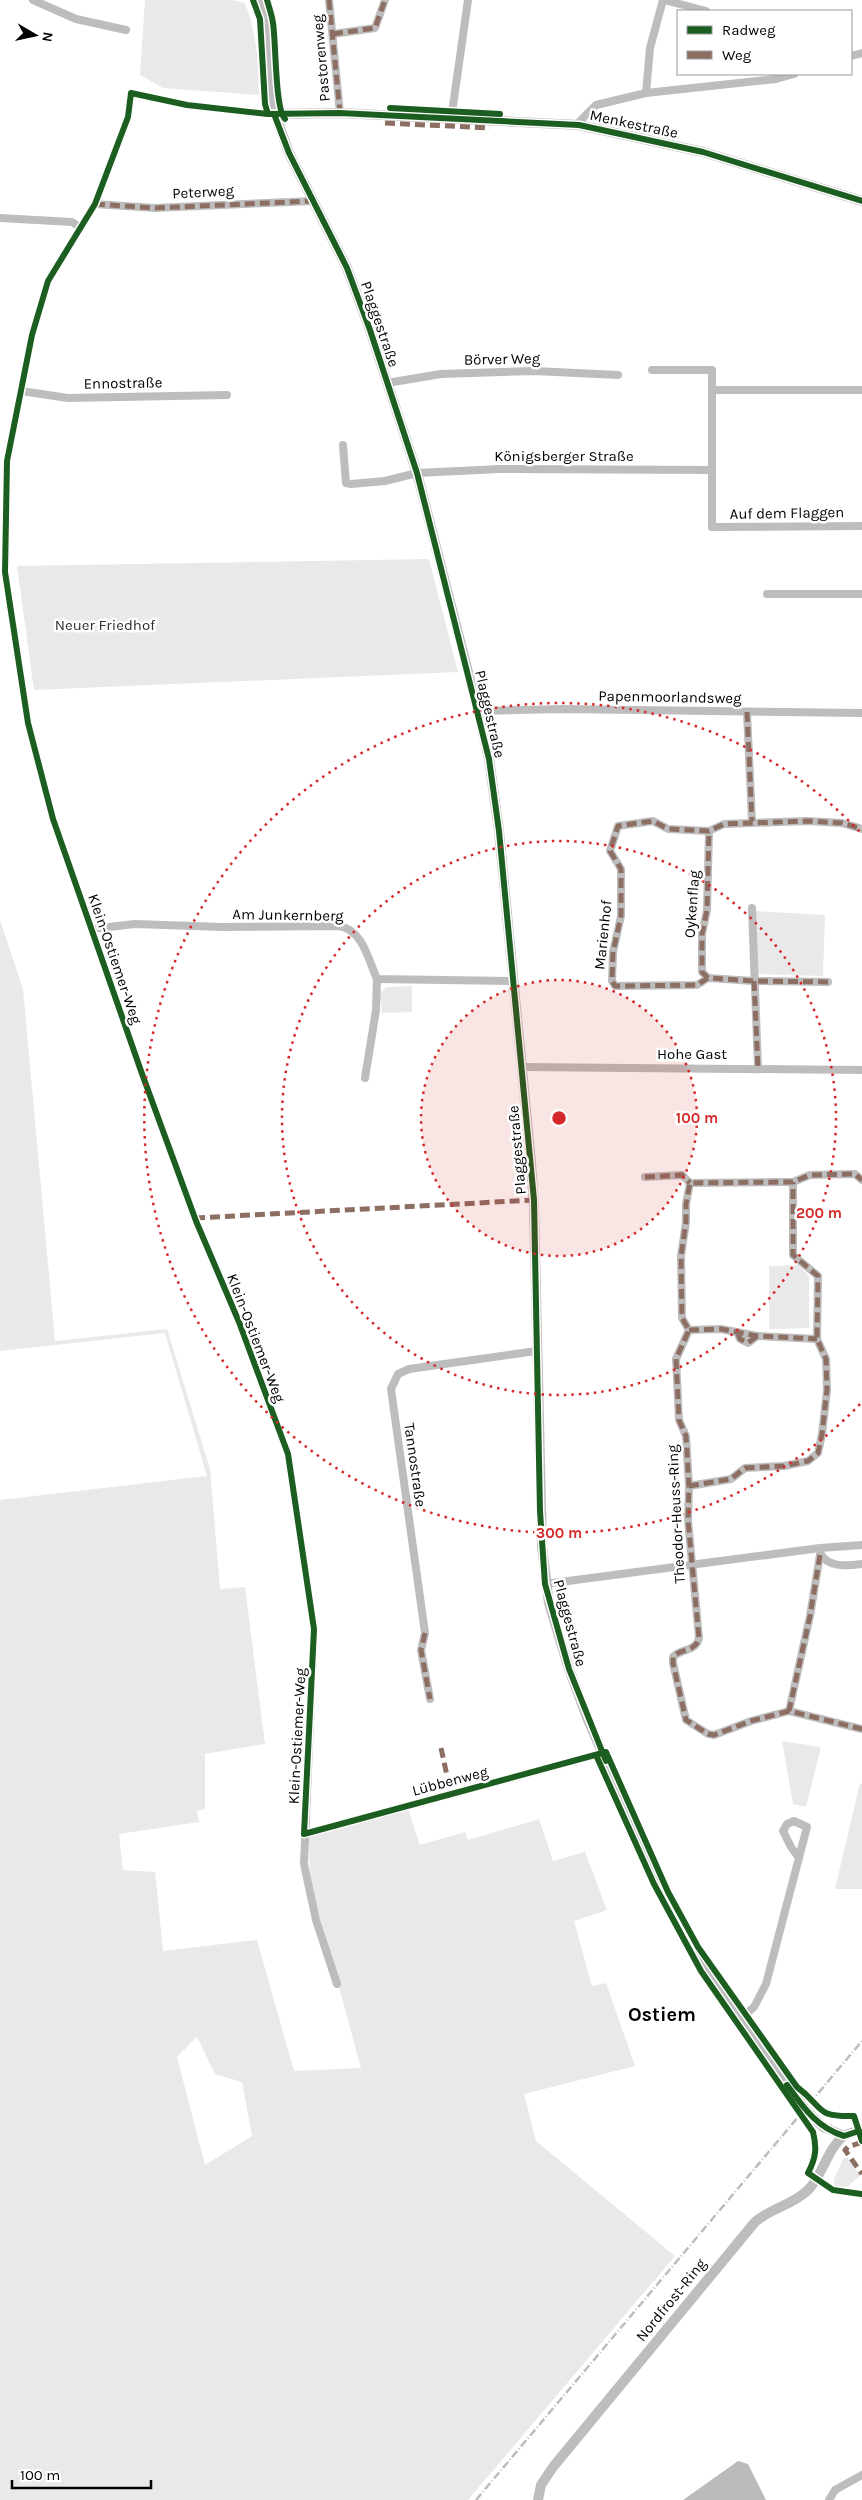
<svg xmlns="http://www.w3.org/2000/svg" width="862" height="2500" font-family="Karla,sans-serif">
<rect width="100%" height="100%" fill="#fff"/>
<g fill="#e9e9e9" fill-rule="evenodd">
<path d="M145,0H233L245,3C257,34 258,63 259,95L163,88L140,75Z"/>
<polygon points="429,559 458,672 34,690 17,566"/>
<polygon points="754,911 825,915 823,976 757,974"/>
<path d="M0,920L23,989L55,1341L167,1329L210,1469L220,1589L245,1587L265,1744L205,1754V1809L197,1811L199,1822L119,1834L123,1870L155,1872L163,1951L257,1940L294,2071L361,2068L310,1881L309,1837L408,1809L420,1845L465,1832L468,1840L539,1819L553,1861L585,1852L607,1910L574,1921L592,1986L606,1983L635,2066L524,2094L536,2141L675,2256L468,2500H0V1500L207,1476L165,1333L0,1351ZM197,2037L215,2074L242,2082L252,2136L205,2165L177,2057Z"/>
<polygon points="412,986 412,1012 382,1013 380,993 386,987"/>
<polygon points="799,1265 809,1277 809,1328 769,1329 769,1266"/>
<polygon points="782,1741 821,1747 806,1807 793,1804"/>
<polygon points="860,1783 862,1784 862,1889 835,1889"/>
<polygon points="847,2157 860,2176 844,2189 836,2187 834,2189 834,2179 843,2159"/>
</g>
<polygon fill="#bbb" points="738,2461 748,2464 766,2500 683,2500"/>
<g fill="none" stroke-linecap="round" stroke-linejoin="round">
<g stroke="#bdbdbd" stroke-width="8">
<polyline points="33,0 76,19 126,30"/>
<polyline points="329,0 340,113"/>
<polyline points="664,0 706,11"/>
<polyline points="333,34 375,28 385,0"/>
<polyline points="851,56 862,53"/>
<polyline points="131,93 128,117 95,204 48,281 32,335 7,461 5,572 28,723 53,819 141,1071 196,1221 239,1322 288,1454 314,1629 304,1864 316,1920 337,1984"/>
<polyline points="646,93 650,48 663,0"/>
<polyline points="451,120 468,0"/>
<polyline points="579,125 580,121 596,105 646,93 776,79 794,74"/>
<polyline points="95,204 155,208 313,201"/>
<polyline points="0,218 72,222 81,228"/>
<polyline points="652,370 712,370 712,527 862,526"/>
<polyline points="387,383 441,374 534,371 618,375"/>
<polyline points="712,390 862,390"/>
<polyline points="21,391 68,398 227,395"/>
<polyline points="343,445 346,483 351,484 385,481 417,473 500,469 712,470"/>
<polyline points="767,594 862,594"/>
<polyline points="478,711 562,709 862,713"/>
<polyline points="747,712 752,821"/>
<polyline points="752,908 758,1068"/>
<path d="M91,929L135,924L222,927L339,926C363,930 368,959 377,979L514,981"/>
<polyline points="708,978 702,972 702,934 707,910 709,831"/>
<polyline points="828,982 754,981 708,978 697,985 615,986 612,981 613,952 621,916 621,869 610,851 618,826 653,821 668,829 709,831 724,824 807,821 842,823 862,829"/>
<polyline points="522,1067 862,1070"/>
<polyline points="365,1078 376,1010 377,979"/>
<polyline points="645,1177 682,1175 690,1183"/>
<polyline points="689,1330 721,1329 757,1336 817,1339"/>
<polyline points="738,1334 740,1339 748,1343 757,1336"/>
<polyline points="689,1486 731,1479 745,1468 784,1466 808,1461 818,1453 822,1434 827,1390 826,1359 817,1339 818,1276 793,1255 793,1182"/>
<path d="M820,1553C828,1568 847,1566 862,1564"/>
<polyline points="820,1555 810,1616 789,1711 862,1729"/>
<polyline points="545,1584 820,1548 862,1545"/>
<polyline points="430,1699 421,1650 425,1633 391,1389 398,1374 409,1369 536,1351"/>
<path d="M789,1711L751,1721L714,1735L708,1734L686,1720L673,1663V1657C681,1648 696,1652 699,1638L688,1520L689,1486L686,1436L679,1420L676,1359L689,1330L682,1318L681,1256L686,1222V1204L690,1183L782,1182H793L810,1175L855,1174L862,1180"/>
<polyline points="304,1834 603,1753"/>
<polyline points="739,2020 754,2007 766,1984 807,1827 794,1821 787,1824 783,1831 791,1847 799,1858"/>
<polyline points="861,2194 862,2195"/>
<polyline points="829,2500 835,2490 862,2475"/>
</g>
<g stroke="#bdbdbd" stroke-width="10">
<polyline points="260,0 267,25 271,103 289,153 347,268 370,330 417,473 478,711 489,759 499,831 531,1163 534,1207 542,1547 549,1603 569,1669 588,1720 665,1895 695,1950 739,2020 805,2109 823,2127 844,2136"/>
<polyline points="274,114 340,113 579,125 703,152 862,201"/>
<path d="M538,2500L541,2485L553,2467L755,2222C771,2208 793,2205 808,2190C822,2177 828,2147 844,2136C849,2133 857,2132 862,2129"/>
</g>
<polyline stroke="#bdbdbd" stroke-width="2.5" stroke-dasharray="8 2.5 1 2.5" stroke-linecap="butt" points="476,2500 862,2041"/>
<g stroke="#8d6e63" stroke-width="5" stroke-dasharray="10 5" stroke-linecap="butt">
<polyline points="329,0 340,113"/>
<polyline points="333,34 375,28 385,0"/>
<polyline points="385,123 490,128"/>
<polyline points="95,204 155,208 313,201"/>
<polyline points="747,712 752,821"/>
<polyline points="708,978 702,972 702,934 707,910 709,831"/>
<polyline points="754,981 758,1068"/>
<polyline points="828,982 754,981 708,978 697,985 615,986 612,981 613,952 621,916 621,869 610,851 618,826 653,821 668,829 709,831 724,824 807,821 842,823 862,829"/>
<polyline points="645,1177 682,1175 690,1183"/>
<polyline points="195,1218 534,1200"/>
<polyline points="689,1330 721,1329 757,1336 817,1339"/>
<polyline points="738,1334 740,1339 748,1343 757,1336"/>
<polyline points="689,1486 731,1479 745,1468 784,1466 808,1461 818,1453 822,1434 827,1390 826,1359 817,1339 818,1276 793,1255 793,1182"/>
<polyline points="820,1555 810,1616 789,1711 862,1729"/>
<polyline points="425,1633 421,1650 430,1699"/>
<path d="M789,1711L751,1721L714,1735L708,1734L686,1720L673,1663V1657C681,1648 696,1652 699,1638L688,1520L689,1486L686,1436L679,1420L676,1359L689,1330L682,1318L681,1256L686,1222V1204L690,1183L782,1182H793L810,1175L855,1174L862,1180"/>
<polyline points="441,1748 451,1794"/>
<polyline points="862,2142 848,2147 845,2150 862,2174"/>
</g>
<g stroke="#fff" stroke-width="9">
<g id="cycleway">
<polyline points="253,0 260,19 265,104 268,114"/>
<path d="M267,0C269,7 272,15 273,23C276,42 275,109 285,119"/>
<polyline points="390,108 500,114"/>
<polyline points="274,114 289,153 347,268 370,330 417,473 489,759 499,831 534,1200 540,1511 545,1584 569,1669 606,1761"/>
<path d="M862,201L703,152L579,125L340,113L268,114L187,105L131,93L128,117L95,204L48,281L32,335L7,461L5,572L28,723L53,819L141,1071L196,1221L239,1322L288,1454L314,1629L304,1834L606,1752L668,1892L698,1947L797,2087C825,2108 814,2117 854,2116L862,2141"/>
<path d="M596,1755L654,1884L701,1971L813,2132C817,2148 816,2158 808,2173L833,2190L861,2194"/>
<path d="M787,2085C803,2107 817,2128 844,2136L859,2131"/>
</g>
</g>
<use href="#cycleway" stroke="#1b5e20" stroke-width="6"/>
</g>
<circle cx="559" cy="1118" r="138" fill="#d62828" fill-opacity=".12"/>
<g fill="none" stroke="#d62828" stroke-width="2.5" stroke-dasharray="2.5 5">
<circle cx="559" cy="1118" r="138"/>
<circle cx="559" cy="1118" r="277"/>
<path d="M860 1404A415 415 0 1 1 860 832"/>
</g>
<g text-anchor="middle" stroke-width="5" stroke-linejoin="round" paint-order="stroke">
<g font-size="15" fill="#000" stroke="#fff">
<text transform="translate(321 58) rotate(-95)" y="5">Pastorenweg</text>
<text transform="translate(634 124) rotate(12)" y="5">Menkestraße</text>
<text transform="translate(203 192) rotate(-3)" y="5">Peterweg</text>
<text transform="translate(380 324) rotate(71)" y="5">Plaggestraße</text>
<text transform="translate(502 359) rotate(-1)" y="5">Börver Weg</text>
<text transform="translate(123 383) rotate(-1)" y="5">Ennostraße</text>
<text x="564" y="461">Königsberger Straße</text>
<text transform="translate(787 513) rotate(-1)" y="5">Auf dem Flaggen</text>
<text transform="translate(670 697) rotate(1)" y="5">Papenmoorlandsweg</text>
<text transform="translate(490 714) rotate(77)" y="5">Plaggestraße</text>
<text transform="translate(692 904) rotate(-86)" y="5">Oykenflag</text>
<text transform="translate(288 915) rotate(1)" y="5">Am Junkernberg</text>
<text transform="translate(603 935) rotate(-84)" y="5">Marienhof</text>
<text transform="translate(115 959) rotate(71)" y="5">Klein-Ostiemer-Weg</text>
<text x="692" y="1059">Hohe Gast</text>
<text transform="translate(517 1150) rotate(-95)" y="5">Plaggestraße</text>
<text transform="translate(256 1338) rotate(69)" y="5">Klein-Ostiemer-Weg</text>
<text transform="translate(415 1465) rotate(82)" y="5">Tannostraße</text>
<text transform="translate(676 1514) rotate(-93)" y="5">Theodor-Heuss-Ring</text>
<text transform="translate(570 1623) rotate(75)" y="5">Plaggestraße</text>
<text transform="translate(297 1736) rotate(-87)" y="5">Klein-Ostiemer-Weg</text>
<text transform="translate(450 1781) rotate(-15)" y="5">Lübbenweg</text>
<text transform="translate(671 2300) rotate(-51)" y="5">Nordfrost-Ring</text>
</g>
<g font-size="15" fill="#2e2e2e" stroke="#fff">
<text x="105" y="630">Neuer Friedhof</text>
</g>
<g font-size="20" font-weight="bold" fill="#000" stroke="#fff">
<text x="662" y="2021">Ostiem</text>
</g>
</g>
<circle cx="559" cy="1118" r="8" fill="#d62828" stroke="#fff" stroke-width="2.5"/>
<g font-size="15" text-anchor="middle" font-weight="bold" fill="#d62828" stroke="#fff" stroke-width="5" stroke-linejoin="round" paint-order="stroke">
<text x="697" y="1123">100 m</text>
<text x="819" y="1218">200 m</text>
<text x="559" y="1538">300 m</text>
</g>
<rect x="677" y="10" width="175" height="65" fill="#ffffff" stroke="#999999"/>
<rect x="687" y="26" width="25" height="8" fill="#1b5e20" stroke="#999999"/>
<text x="722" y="35" font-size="15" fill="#000000">Radweg</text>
<rect x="687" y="51" width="25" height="8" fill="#8d6e63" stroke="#999999"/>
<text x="722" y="60" font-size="15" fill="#000000">Weg</text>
<g transform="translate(35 35) rotate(99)" stroke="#ffffff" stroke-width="4" paint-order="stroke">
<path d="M0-4L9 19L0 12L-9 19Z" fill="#000000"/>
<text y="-8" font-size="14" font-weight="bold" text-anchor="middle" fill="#000000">N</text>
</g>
<path d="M12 2480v8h139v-8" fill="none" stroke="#000000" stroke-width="2.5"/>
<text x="20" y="2480" font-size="15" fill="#000000" stroke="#ffffff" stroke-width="4" paint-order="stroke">100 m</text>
</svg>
